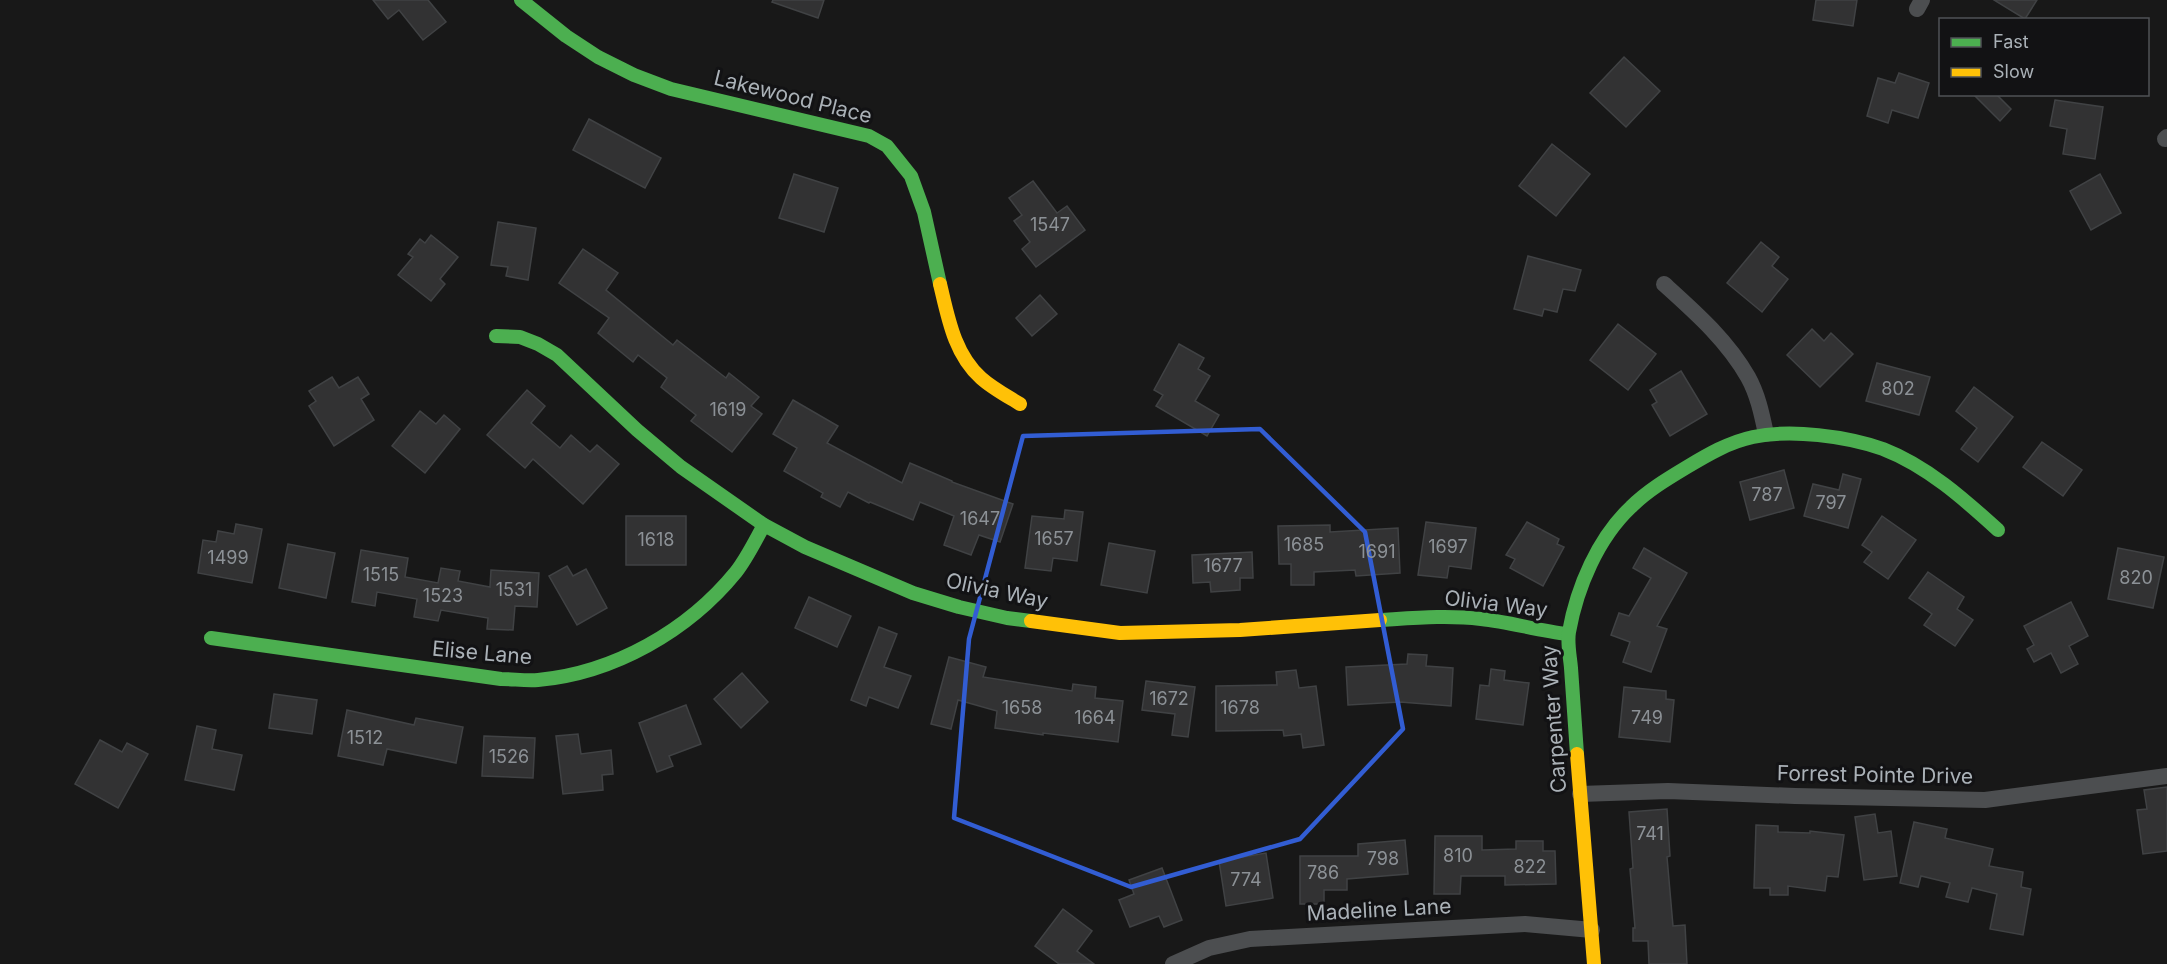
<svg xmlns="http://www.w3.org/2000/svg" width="2167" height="964" font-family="Inter,sans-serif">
<rect width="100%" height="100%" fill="#181818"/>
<g fill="#323233" stroke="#404244" stroke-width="1.5">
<polygon points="373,0 428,0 446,22 423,40 399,10 388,19"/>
<polygon points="773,0 824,0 818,18 772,2"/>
<polygon points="1816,0 1857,0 1853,26 1813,20"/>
<polygon points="1994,0 2037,0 2025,19"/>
<polygon points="1624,57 1660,91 1626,127 1590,93"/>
<polygon points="1899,73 1929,83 1918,118 1892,110 1888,123 1867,116 1878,78 1895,83"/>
<polygon points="1973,94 1996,94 2011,109 2000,121"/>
<polygon points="2055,100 2103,107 2095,159 2063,154 2067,129 2050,126"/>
<polygon points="589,119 661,158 645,188 573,150"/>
<polygon points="1552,144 1590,174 1556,216 1519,186"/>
<polygon points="794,174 838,188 824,232 779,218"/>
<polygon points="2100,174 2121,213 2091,230 2070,191"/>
<polygon points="1033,181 1057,213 1067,206 1085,230 1036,267 1022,249 1030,242 1014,221 1022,215 1009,198"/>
<polygon points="498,222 536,228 528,280 506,276 508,267 491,265"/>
<polygon points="431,235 458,257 440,279 445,284 431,301 398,275 413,257 408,254 420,239 425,243"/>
<polygon points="1761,242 1779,257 1772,266 1788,279 1762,312 1727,283"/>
<polygon points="583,249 618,273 606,290 673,345 677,340 726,378 729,373 759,397 751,406 762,414 732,452 691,421 696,415 661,387 667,378 638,355 633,362 598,333 609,318 559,283"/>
<polygon points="1528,256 1581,270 1575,291 1563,289 1557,312 1544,309 1542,316 1514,309"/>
<polygon points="1040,295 1057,314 1032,336 1016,318"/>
<polygon points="1618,324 1656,354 1628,390 1590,360"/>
<polygon points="1812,329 1824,341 1831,333 1853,354 1820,387 1787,355"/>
<polygon points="1179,344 1204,358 1198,369 1210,376 1195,401 1219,415 1207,436 1156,406 1163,395 1154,390"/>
<polygon points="1877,363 1930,377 1919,415 1866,401"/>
<polygon points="1681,371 1707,414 1670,436 1652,405 1657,402 1650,390"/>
<polygon points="332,377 339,388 358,377 369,394 361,399 374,420 334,446 309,406 316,401 309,391"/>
<polygon points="1974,387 2013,417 1978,462 1961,449 1977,428 1956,411"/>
<polygon points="527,390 545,406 531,423 560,448 571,435 590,452 597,445 619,464 583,504 533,459 525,468 487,435"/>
<polygon points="793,400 838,426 827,443 902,483 910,463 952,481 952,482 1013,504 1000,542 979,535 971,555 944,545 954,516 920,502 913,520 870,502 869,503 848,492 840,507 821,497 823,493 784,471 797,448 773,434"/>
<polygon points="420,411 436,424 444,415 460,429 425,473 392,446"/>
<polygon points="2042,442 2082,470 2063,496 2023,467"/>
<polygon points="1784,470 1794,508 1750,520 1740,482"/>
<polygon points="1843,474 1861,479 1848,528 1804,516 1813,484 1839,490"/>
<polygon points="1065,510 1083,512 1077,561 1053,558 1051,571 1025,568 1032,516 1064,519"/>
<rect x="626" y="516" width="60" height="49"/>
<polygon points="1882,516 1916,540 1888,579 1864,562 1872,552 1862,545"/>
<polygon points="1426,522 1476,528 1471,569 1449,566 1447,578 1418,575"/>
<polygon points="1527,522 1559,539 1557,544 1564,547 1543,586 1510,568 1515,559 1506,555"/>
<polygon points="236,524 262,529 252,583 198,573 203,540 216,542 218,531 234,534"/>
<polygon points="1330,525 1330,532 1398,528 1400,573 1356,576 1355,570 1314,572 1314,585 1291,585 1291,564 1279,564 1278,526"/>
<polygon points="1109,543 1155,551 1147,593 1101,585"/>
<polygon points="288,544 335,553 326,598 279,588"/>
<polygon points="1644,548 1687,573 1657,626 1667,629 1651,672 1623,662 1630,642 1611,635 1619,613 1629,616 1651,578 1633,568"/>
<polygon points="2118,548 2164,557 2153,608 2108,599"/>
<polygon points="361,550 408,558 405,577 438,583 441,568 460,571 458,581 490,587 491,570 539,573 537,607 515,606 513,630 487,629 488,618 441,610 438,621 414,617 417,599 377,592 375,606 352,602"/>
<polygon points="1252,552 1253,578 1240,578 1240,590 1211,592 1210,582 1193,583 1192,555"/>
<polygon points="567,566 573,576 586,569 607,608 577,625 549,576"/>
<polygon points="1928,572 1964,597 1957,609 1973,620 1955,646 1924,625 1932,614 1909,598"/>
<polygon points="809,597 851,616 837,647 795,628"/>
<polygon points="2071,602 2088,636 2069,646 2078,664 2061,673 2051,653 2034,662 2027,649 2034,645 2024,626"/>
<polygon points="879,627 897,634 884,667 911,676 898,708 869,697 866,706 851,700"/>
<polygon points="1408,654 1427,655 1426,666 1453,668 1451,706 1400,702 1348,705 1346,667 1407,664"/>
<polygon points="949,657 986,667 983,677 1072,691 1073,684 1096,687 1095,698 1123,701 1118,742 1043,733 1043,735 995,728 997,711 958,700 951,729 931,724"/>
<polygon points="1491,669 1505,671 1504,680 1529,683 1523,725 1476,719 1480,685 1489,686"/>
<polygon points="1296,670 1299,688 1316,686 1324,745 1303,748 1301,734 1284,736 1283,730 1216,731 1216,686 1277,685 1276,672"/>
<polygon points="742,673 768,702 741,728 714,699"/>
<polygon points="1146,681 1195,687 1188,737 1172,735 1175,714 1142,710"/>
<polygon points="1624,687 1666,691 1666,699 1674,700 1670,742 1619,737"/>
<polygon points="274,694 317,700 312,734 269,728"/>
<polygon points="686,705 701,744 669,756 673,766 657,772 639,723"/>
<polygon points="347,710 414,725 416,718 463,727 456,763 387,749 383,765 338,756"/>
<polygon points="197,726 216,730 212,749 242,755 234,790 185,780"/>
<polygon points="578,734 581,754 611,750 613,774 602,775 603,790 563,794 556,736"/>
<polygon points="484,736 535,738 533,778 482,776"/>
<polygon points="100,740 122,752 127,743 148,754 118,808 75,784"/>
<polygon points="2167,787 2167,851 2143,854 2137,810 2147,809 2144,790"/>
<polygon points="1667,809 1670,856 1667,857 1673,926 1685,925 1687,964 1649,964 1648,941 1633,941 1633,928 1635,928 1630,869 1633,868 1629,812"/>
<polygon points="1875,814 1878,833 1891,831 1897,876 1864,880 1855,817"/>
<polygon points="1914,822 1947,829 1945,838 1993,849 1989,866 2023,872 2021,887 2031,889 2023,935 1990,929 1997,894 1972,888 1968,902 1946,897 1950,883 1921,876 1918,887 1900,883"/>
<polygon points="1756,825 1778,826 1778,832 1810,833 1810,831 1844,835 1838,877 1827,876 1825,891 1788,886 1788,895 1770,895 1770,888 1754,888"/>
<polygon points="1435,836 1482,836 1482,850 1516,849 1516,841 1543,841 1543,851 1555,851 1556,884 1505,885 1505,876 1461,876 1460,894 1434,894"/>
<polygon points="1405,840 1408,874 1347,879 1347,890 1324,890 1324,904 1300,904 1300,856 1358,856 1358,844"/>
<polygon points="1266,853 1273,898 1226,906 1219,861"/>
<polygon points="1162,868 1182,920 1164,927 1159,916 1130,927 1119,900 1134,894 1129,880"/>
<polygon points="1063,909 1092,931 1077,951 1094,964 1059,964 1035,946"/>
</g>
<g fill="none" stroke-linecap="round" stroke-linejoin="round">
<g stroke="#4c4e50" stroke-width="16">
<polyline points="1917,9 1922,0"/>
<polyline points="2165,139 2167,137"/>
<path d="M1664,284C1695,312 1727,340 1748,377C1758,395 1762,415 1766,434"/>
<polyline points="1580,794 1668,791 1795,796 1985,800 2167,776"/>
<polyline points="1173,964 1209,948 1250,939 1525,924 1592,930"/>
</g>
<g stroke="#4caf50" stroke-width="14">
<polyline points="521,0 566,36 598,57 634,75 671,89 869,136 887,146 911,176 924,212 940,284"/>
<polyline points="496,336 520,337 538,344 557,355 637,430 681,467 764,525 805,547 913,593 959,607 1007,618 1031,621"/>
<path d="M1380,620C1414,618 1447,615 1481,619C1510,622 1539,631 1568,634"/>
<path d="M211,638L501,679C513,679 526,681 538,680C614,673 688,631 736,572C747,558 755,541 764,525"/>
<path d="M1577,754C1575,725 1573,697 1571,668C1570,656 1567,643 1569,632C1577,587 1598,538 1631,507C1647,491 1667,479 1687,467C1707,455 1729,442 1753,437C1791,429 1846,436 1883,449C1927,466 1964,499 1998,530"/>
</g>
<g stroke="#ffc107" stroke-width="14">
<path d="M940,284C948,317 954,354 981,378C992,388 1007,396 1020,404"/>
<polyline points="1031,621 1120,633 1240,630 1380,620"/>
<polyline points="1577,754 1594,964"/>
</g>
</g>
<path fill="none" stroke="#325dd3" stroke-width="4.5" stroke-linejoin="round" d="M1260,429L1365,532L1403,729L1300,839L1131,887L954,818L969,639L1023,436Z"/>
<g text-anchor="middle" stroke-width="6" stroke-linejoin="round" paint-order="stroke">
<g font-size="18" fill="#8c9196">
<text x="1050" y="231">1547</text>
<text x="1898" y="395">802</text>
<text x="728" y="416">1619</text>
<text x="1767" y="501">787</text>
<text x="1831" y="509">797</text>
<text x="980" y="525">1647</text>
<text x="1054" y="545">1657</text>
<text x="656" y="546">1618</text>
<text x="1304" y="551">1685</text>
<text x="1448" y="553">1697</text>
<text x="1377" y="558">1691</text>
<text x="228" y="564">1499</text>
<text x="1223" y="572">1677</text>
<text x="381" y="581">1515</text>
<text x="2136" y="584">820</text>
<text x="514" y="596">1531</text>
<text x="443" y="602">1523</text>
<text x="1169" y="705">1672</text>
<text x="1022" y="714">1658</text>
<text x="1240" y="714">1678</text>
<text x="1095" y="724">1664</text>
<text x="1647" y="724">749</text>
<text x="365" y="744">1512</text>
<text x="509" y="763">1526</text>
<text x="1650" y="840">741</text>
<text x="1458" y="862">810</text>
<text x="1383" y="865">798</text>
<text x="1530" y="873">822</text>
<text x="1323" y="879">786</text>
<text x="1246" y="886">774</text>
</g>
<g font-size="21" fill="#aab1b7" stroke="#121214">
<text transform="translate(793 97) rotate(14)" y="7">Lakewood Place</text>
<text transform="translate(997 591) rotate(12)" y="7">Olivia Way</text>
<text transform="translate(1496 604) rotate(7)" y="7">Olivia Way</text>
<text transform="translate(482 653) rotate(5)" y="7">Elise Lane</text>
<text transform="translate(1554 719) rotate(-94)" y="7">Carpenter Way</text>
<text transform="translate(1875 775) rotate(1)" y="7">Forrest Pointe Drive</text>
<text transform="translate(1379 910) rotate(-3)" y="7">Madeline Lane</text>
</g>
</g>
<rect x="1939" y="18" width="210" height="78" fill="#121214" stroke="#4f5255" stroke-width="1.5"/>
<rect x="1951" y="38" width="30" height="9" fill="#4caf50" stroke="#4f5255" stroke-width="1.5"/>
<text x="1993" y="48" font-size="18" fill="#aab1b7">Fast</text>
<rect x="1951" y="68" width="30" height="9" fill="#ffc107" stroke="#4f5255" stroke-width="1.5"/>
<text x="1993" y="78" font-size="18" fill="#aab1b7">Slow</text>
</svg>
